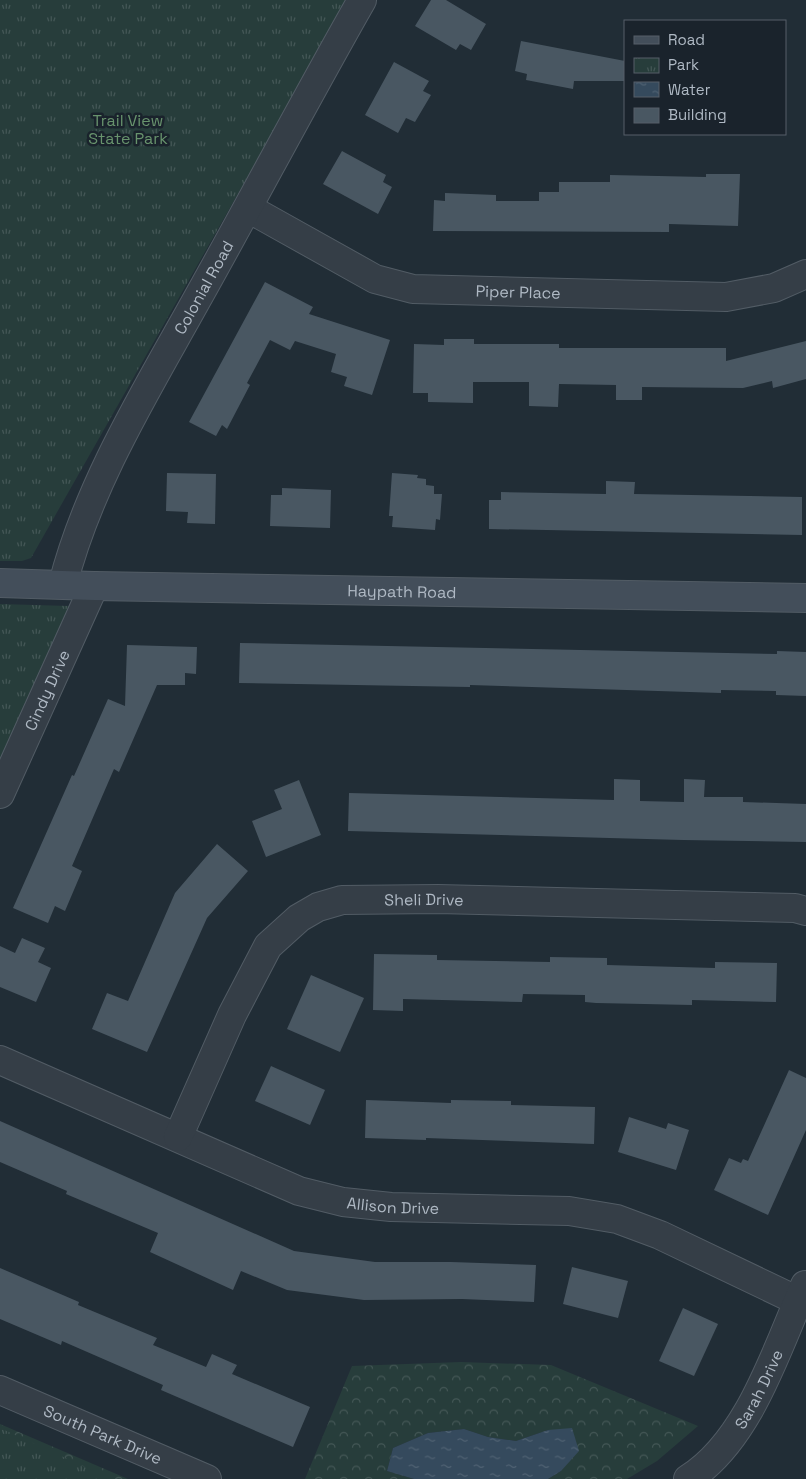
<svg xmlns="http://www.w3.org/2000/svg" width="806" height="1479" font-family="'Space Grotesk',sans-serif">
<defs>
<pattern id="forest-crowns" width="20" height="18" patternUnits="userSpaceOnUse" patternTransform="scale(1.25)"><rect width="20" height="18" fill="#273d3b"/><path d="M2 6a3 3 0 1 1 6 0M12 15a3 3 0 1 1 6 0" fill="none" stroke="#445756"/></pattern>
<pattern id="park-tufts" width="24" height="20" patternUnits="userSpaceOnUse" patternTransform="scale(1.25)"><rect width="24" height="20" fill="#273d3b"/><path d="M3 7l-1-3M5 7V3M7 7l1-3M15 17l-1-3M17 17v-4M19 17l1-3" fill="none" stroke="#445756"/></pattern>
<pattern id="water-ripples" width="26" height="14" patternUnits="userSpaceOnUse" patternTransform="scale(1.25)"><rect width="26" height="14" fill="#354a5d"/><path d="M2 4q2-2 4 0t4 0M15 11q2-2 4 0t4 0" fill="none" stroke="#506273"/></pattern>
</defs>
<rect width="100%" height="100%" fill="#212d36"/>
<g fill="url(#forest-crowns)">
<polygon points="461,1362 551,1365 698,1426 657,1461 627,1479 548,1479 561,1471 548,1430 516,1441 488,1437 464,1429 428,1433 393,1448 387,1471 414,1479 305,1479 352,1366"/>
<polygon points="0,1424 128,1479 0,1479"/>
</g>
<g fill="url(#park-tufts)">
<polygon points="0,0 348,0 31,558 22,561 0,561"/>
<polygon points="0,604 69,606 0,759"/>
<polygon points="0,1428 111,1479 0,1479"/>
</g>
<polygon fill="url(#water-ripples)" points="572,1428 579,1451 561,1471 548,1479 414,1479 387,1471 393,1448 428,1433 464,1429 488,1437 516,1441 548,1430"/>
<g fill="#495762">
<polygon points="431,0 446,0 486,24 471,50 460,44 456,50 415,26"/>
<polygon points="521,41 625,61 625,81 574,81 573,89 526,80 527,74 515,71"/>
<polygon points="394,62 429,81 423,91 431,95 415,122 406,118 398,133 365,115"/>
<polygon points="342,151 386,175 383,182 392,187 378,214 323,184"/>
<polygon points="706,174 740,174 738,226 669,224 669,232 433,231 434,200 445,201 445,193 496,195 496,201 539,201 539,192 559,192 559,182 610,182 610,175 706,177"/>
<polygon points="265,282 313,307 309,314 390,340 372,395 344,386 347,377 331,372 336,354 295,341 290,350 270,340 247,383 250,385 227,429 222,425 216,436 189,422"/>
<polygon points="444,339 474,339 474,344 559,344 559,348 726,348 726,361 806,341 806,379 773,388 772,381 743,388 642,387 642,400 616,400 616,385 559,384 558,407 529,406 529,382 473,382 473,403 428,402 428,393 413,393 414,344 444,345"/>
<polygon points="167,473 216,474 215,524 187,523 188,512 166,511"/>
<polygon points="392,473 418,475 417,478 426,479 426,485 434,486 434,494 442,494 440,520 436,519 435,530 392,527 393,516 389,516"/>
<polygon points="606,481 635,482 634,494 802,497 802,535 489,529 489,500 501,500 501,492 606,494"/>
<polygon points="282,488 331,490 330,528 270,526 271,495 282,495"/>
<polygon points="240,643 777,654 777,651 806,652 806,696 776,695 776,691 721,690 721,693 470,685 470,687 239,683"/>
<polygon points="127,645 197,647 196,674 185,673 185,685 157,685 119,772 114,769 72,866 82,871 65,911 55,906 48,923 13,908 72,775 74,776 108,699 125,706"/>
<polygon points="614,779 640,780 640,801 684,802 684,779 705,780 704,797 743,797 743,802 806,804 806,842 683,840 348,831 349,793 614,800"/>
<polygon points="299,780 321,835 266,857 252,821 282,809 274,790"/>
<polygon points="217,844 248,871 207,918 147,1052 92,1029 107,993 128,1001 175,893"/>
<polygon points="22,938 45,948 38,962 51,968 36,1002 0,987 0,946 15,953"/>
<polygon points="374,954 437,955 437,960 550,962 550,957 607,958 607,965 715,968 715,962 777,963 776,1002 692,1000 692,1005 596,1003 585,1002 585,995 523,994 522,1002 403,999 403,1011 373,1010"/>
<polygon points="311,975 364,998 340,1052 287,1029"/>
<polygon points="271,1066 325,1090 310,1125 255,1101"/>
<polygon points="789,1070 806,1078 806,1130 768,1215 714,1190 729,1158 741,1163 743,1159 748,1161"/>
<polygon points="366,1100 451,1103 451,1100 511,1101 511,1105 595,1107 594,1144 426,1138 426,1140 365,1138"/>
<polygon points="629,1117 666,1129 668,1123 689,1130 676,1170 618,1152"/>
<polygon points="0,1121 294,1251 375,1262 451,1262 536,1265 534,1302 462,1299 364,1300 287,1290 241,1271 233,1290 150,1252 158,1233 66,1194 67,1191 0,1162"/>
<polygon points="572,1267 628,1281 618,1318 563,1304"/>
<polygon points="0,1268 79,1302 78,1305 157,1338 153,1345 206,1367 212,1354 237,1365 232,1374 310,1407 293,1447 161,1390 163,1385 62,1341 61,1345 0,1319"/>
<polygon points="683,1308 718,1324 694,1376 659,1361"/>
</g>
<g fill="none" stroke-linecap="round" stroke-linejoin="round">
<g stroke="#525c65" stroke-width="30">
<g id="street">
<path id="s1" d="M248,208L375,279L413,289L726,297L774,288L806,274"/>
<path id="s2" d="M63,584C88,485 146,391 196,301C252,201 305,100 362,0"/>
<path id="s3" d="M0,794L94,586"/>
<path id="s4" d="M0,1060L299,1191L343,1202L391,1207L569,1211L617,1219L660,1235L798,1301"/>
<path id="s5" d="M178,1137L232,1015L268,946L299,918L318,907L342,900L438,899L795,908L806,911"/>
<path id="s6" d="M0,1390L207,1479"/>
<path id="s7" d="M688,1479C749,1441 777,1348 805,1285"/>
</g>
</g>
<g stroke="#525c65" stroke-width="30">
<g id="secondary">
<path id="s8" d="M0,583L94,586L806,598"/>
</g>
</g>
<use href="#street" stroke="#353e47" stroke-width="28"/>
<use href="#secondary" stroke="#434e5a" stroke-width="28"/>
</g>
<g text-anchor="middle" stroke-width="5" stroke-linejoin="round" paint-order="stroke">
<g font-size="16" fill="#68936d" stroke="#1a232c">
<text x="128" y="126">Trail View<tspan x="128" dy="18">State Park</tspan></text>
</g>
<g font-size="16" fill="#afb9c4" stroke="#1a232c">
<text dy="6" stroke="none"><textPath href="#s2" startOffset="329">Colonial Road</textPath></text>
<text dy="6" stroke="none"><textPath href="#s1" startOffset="290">Piper Place</textPath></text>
<text dy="6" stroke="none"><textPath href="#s8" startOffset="402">Haypath Road</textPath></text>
<text dy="6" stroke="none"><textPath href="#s3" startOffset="114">Cindy Drive</textPath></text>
<text dy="6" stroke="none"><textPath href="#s5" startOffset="382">Sheli Drive</textPath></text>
<text dy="6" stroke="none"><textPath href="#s4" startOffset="422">Allison Drive</textPath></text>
<text dy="6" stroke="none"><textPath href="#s7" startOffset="116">Sarah Drive</textPath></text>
<text dy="6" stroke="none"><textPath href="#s6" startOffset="112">South Park Drive</textPath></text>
</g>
</g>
<rect x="624" y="20" width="162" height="115" fill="#1a232c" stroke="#565f69"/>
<rect x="634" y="36" width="25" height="8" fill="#434e5a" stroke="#565f69"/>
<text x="668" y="45" font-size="15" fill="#afb9c4">Road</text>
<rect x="634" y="58" width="25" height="15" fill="url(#park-tufts)" stroke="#565f69"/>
<text x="668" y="70" font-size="15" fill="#afb9c4">Park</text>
<rect x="634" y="82" width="25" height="15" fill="url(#water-ripples)" stroke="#565f69"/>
<text x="668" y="95" font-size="15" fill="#afb9c4">Water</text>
<rect x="634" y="108" width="25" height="15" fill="#495762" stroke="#565f69"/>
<text x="668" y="120" font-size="15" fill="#afb9c4">Building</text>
</svg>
